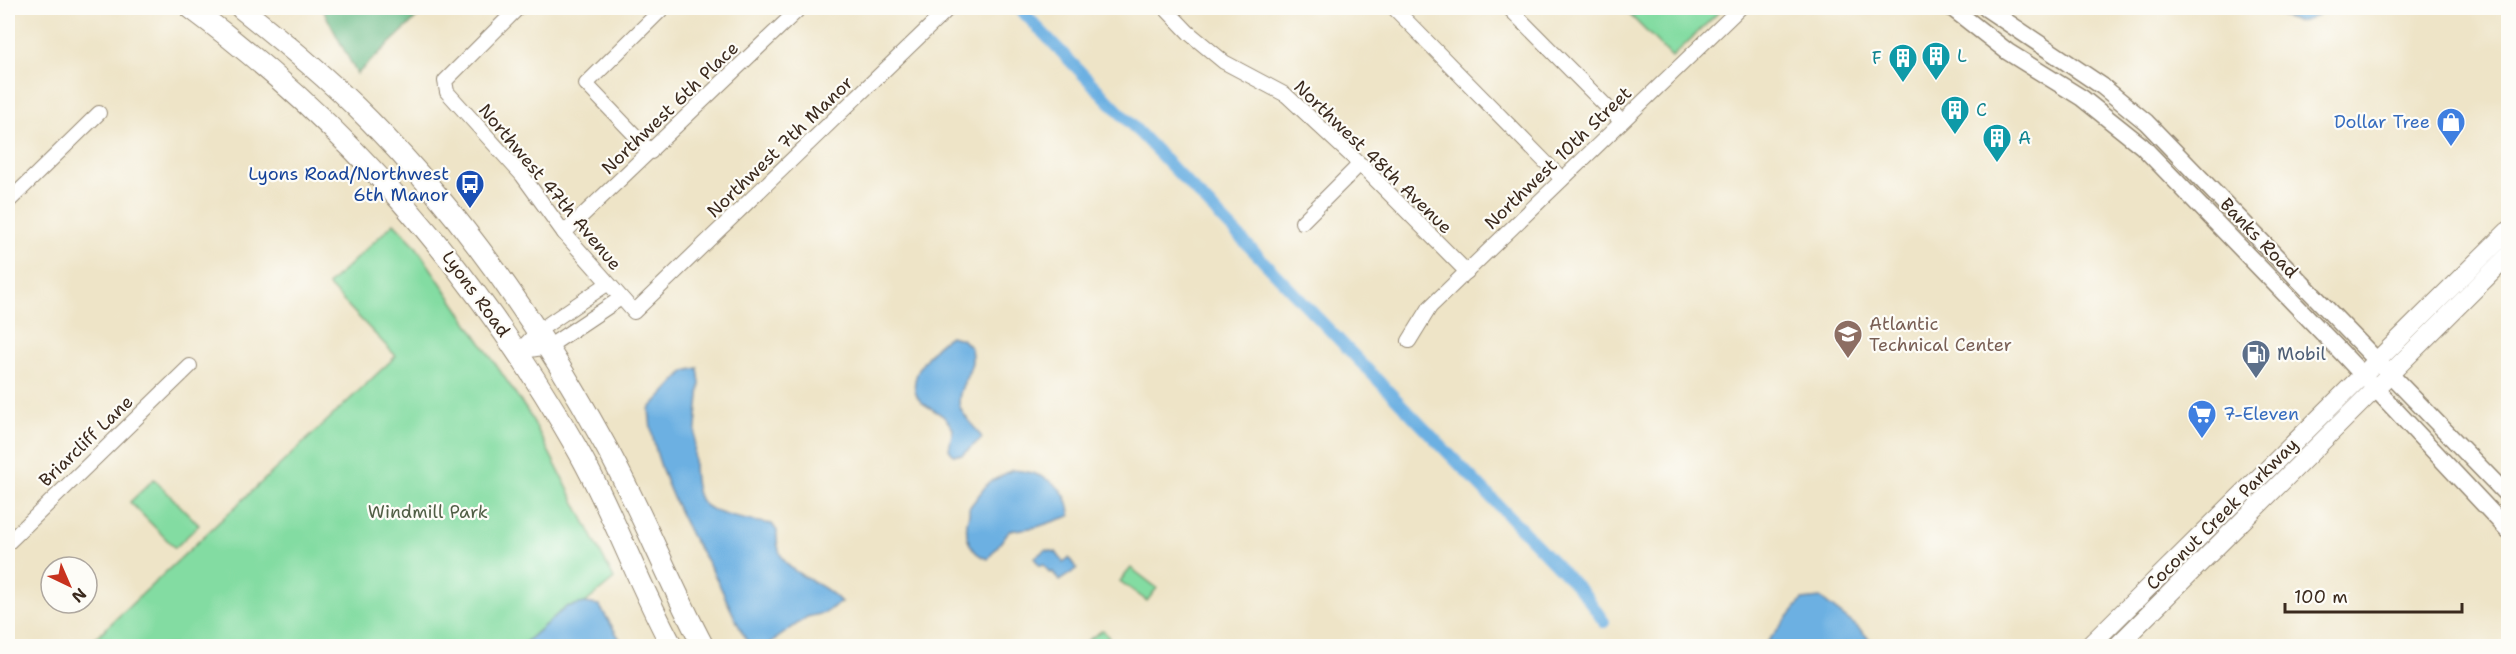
<svg xmlns="http://www.w3.org/2000/svg" width="2516" height="654" font-family="'Shantell Sans',sans-serif">
<rect width="100%" height="100%" fill="#fdfcf7"/>
<filter id="ink" filterUnits="userSpaceOnUse"><feTurbulence type="fractalNoise" baseFrequency=".0167" numOctaves="2"/><feDisplacementMap in="SourceGraphic" scale="12" xChannelSelector="R" yChannelSelector="G"/><feConvolveMatrix kernelMatrix="1 2 1 2 8 2 1 2 1" color-interpolation-filters="sRGB"/></filter>
<filter id="wash" filterUnits="userSpaceOnUse"><feTurbulence type="fractalNoise" baseFrequency=".008" numOctaves="4" result="noise"/><feDisplacementMap in="SourceGraphic" scale="24" xChannelSelector="R" yChannelSelector="G"/><feGaussianBlur stdDeviation="1.35" result="paint"/><feColorMatrix in="noise" values="0 0 0 0 0 0 0 0 0 0 0 0 0 0 0 0 0 1.4 0 .05"/><feComposite in="paint" operator="in"/></filter>
<g filter="url(#wash)">
<rect width="100%" height="100%" fill="#eee4c7"/>
<g fill="#83dca2" stroke="#5f8360" stroke-width="1.5">
<polygon points="1623,8 1723,8 1672,57"/>
<polygon points="394,223 415,245 530,415 614,579 585,603 566,607 521,646 87,646 396,356 328,285"/>
<polygon points="154,479 199,525 175,548 130,502"/>
<polygon points="1131,568 1157,588 1147,601 1120,581"/>
<polygon points="1103,630 1115,646 1091,646 1087,641"/>
</g>
<polygon fill="#6abc88" stroke="#527353" stroke-width="1.5" points="322,8 427,8 357,74"/>
<g fill="#6cb0e2" stroke="#546d80" stroke-width="1.5">
<path d="M2267,8H2328C2298,29 2298,23 2267,8Z"/>
<path d="M950,336L962,339L971,348C972,354 973,361 971,366C967,379 956,393 960,407C964,418 976,427 982,438L962,455H953L949,449L953,429C950,425 948,421 945,418C936,409 920,406 916,394C908,374 935,345 950,336Z"/>
<path d="M698,368L700,383C699,410 686,481 702,502C712,515 755,522 772,524L777,531C774,578 817,574 841,602L824,613L807,617L766,646L749,645C735,621 725,595 712,570C706,558 697,547 691,535C671,496 651,452 649,409L685,371Z"/>
<path d="M1012,470C1039,471 1070,485 1070,516L1037,527L1009,531L988,559C971,554 965,539 967,523C968,517 970,514 969,508L988,483Z"/>
<polygon points="1045,550 1056,552 1063,562 1069,558 1077,569 1059,581 1053,572 1050,573 1043,564 1040,566 1034,558"/>
<polygon points="1820,598 1855,625 1877,646 1764,646 1802,600"/>
<polygon points="585,603 599,605 624,646 521,646 566,607"/>
</g>
<g fill="none" stroke-linecap="round" stroke-linejoin="round">
<polyline stroke="#6cb0e2" stroke-width="12" points="1019,8 1586,596 1604,622"/>
</g>
</g>
<g filter="url(#ink)">
<g fill="none" stroke-linecap="round" stroke-linejoin="round">
<g stroke="#948772" stroke-width="16">
<g id="minor">
<polyline points="518,8 445,81 447,92 522,175 564,233 634,312 949,8"/>
<polyline points="1165,8 1189,33 1224,62 1286,95 1360,164 1467,272"/>
<polyline points="1394,8 1562,179"/>
<polyline points="1509,8 1621,121"/>
<polyline points="651,152 586,84 663,8"/>
<polyline points="8,202 99,113"/>
<polyline points="1302,222 1360,164"/>
<polyline points="564,233 800,8"/>
<polyline points="1409,341 1430,307 1740,8"/>
<polyline points="518,352 548,347 621,298"/>
<polyline points="518,352 538,331 607,284"/>
<polyline points="8,543 190,366"/>
</g>
</g>
<g stroke="#948772" stroke-width="19">
<g id="tertiary">
<polyline points="1952,8 2008,52 2082,98 2142,146 2342,353 2508,530"/>
<polyline points="1986,8 2102,86 2146,122 2508,496"/>
</g>
</g>
<g stroke="#948772" stroke-width="20">
<g id="secondary">
<polyline points="2089,646 2508,231"/>
<polyline points="2117,646 2508,256"/>
</g>
</g>
<g stroke="#948772" stroke-width="23">
<g id="primary">
<path d="M191,8C351,127 477,274 576,447C613,511 637,582 672,646"/>
<path d="M241,8C286,44 330,80 370,121C464,217 540,326 604,443C641,509 668,580 703,646"/>
</g>
</g>
<use href="#minor" stroke="#fff" stroke-width="14"/>
<use href="#tertiary" stroke="#fff" stroke-width="16"/>
<use href="#secondary" stroke="#fff" stroke-width="18"/>
<use href="#primary" stroke="#fff" stroke-width="21"/>
</g>
</g>
<defs>
<g id="building-pin" transform="scale(1.5)"><path d="M0 17L-7.5 6A9.5 9.5 0 1 1 7.5 6Z" fill="#0f9aa8" stroke="#fdfcf7"/><path d="M-4-6H4V6H1V3H-1V6H-4ZM-2.5-4.3h1.7v1.8h-1.7ZM.8-4.3h1.7v1.8H.8ZM-2.5-1h1.7V.8h-1.7ZM.8-1h1.7V.8H.8Z" fill="#fff"/></g>
<g id="shop-pin" transform="scale(1.5)"><path d="M0 17L-7.5 6A9.5 9.5 0 1 1 7.5 6Z" fill="#3f7fe0" stroke="#fdfcf7"/><path d="M-5-2.5h2.3a2.7 3.5 0 0 1 5.4 0H5L5.5 6h-11ZM-1.5-2.5h3a1.5 2.3 0 0 0-3 0Z" fill="#fff"/></g>
<g id="bus-pin" transform="scale(1.5)"><path d="M0 17L-7.5 6A9.5 9.5 0 1 1 7.5 6Z" fill="#1a4fb4" stroke="#fdfcf7"/><path d="M-5-6H5V4H4V6H2V4H-2V6H-4V4H-5ZM-3.5-4V0h7V-4ZM-3.5 1.2v1.5H-2V1.2ZM2 1.2v1.5H3.5V1.2Z" fill="#fff"/></g>
<g id="school-pin" transform="scale(1.5)"><path d="M0 17L-7.5 6A9.5 9.5 0 1 1 7.5 6Z" fill="#8d6e63" stroke="#fdfcf7"/><path d="M0-5L7-2L0 1L-7-2ZM-4 1L0 2.5L4 1V4Q0 6-4 4Z" fill="#fff"/></g>
<g id="fuel-pin" transform="scale(1.5)"><path d="M0 17L-7.5 6A9.5 9.5 0 1 1 7.5 6Z" fill="#5c6f8a" stroke="#fdfcf7"/><path d="M-5.5-6h7V0h2V4h1.3V-2.5L3-4.5l.8-.8L6-3V5H2.5V1h-1V6h-7ZM-4.2-4.7v3.2H.2V-4.7Z" fill="#fff"/></g>
<g id="supermarket-pin" transform="scale(1.5)"><path d="M0 17L-7.5 6A9.5 9.5 0 1 1 7.5 6Z" fill="#3f7fe0" stroke="#fdfcf7"/><path d="M-6-5.5h2.5l.6 2H6L4.5 2H-2.5L-4.4-4H-6ZM-1.5 3.2a1.3 1.3 0 1 0 .1 0ZM3 3.2a1.3 1.3 0 1 0 .1 0Z" fill="#fff"/></g>
</defs>
<g fill-rule="evenodd">
<use href="#building-pin" x="1936" y="56"/>
<use href="#building-pin" x="1903" y="58"/>
<use href="#building-pin" x="1955" y="110"/>
<use href="#shop-pin" x="2451" y="122"/>
<use href="#building-pin" x="1997" y="138"/>
<use href="#bus-pin" x="470" y="184"/>
<use href="#school-pin" x="1848" y="334"/>
<use href="#fuel-pin" x="2256" y="354"/>
<use href="#supermarket-pin" x="2202" y="414"/>
</g>
<g text-anchor="middle" stroke-width="4.5" stroke-linejoin="round" paint-order="stroke">
<g font-size="18" fill="#0d838f" stroke="#fdfcf7" text-anchor="start">
<text x="1957" y="62">L</text>
<text x="1882" y="64" text-anchor="end">F</text>
<text x="1976" y="116">C</text>
<text x="2018" y="144">A</text>
</g>
<g font-size="18" fill="#3b2a1e" stroke="#fdfcf7">
<text transform="translate(670 108) rotate(-44)" y="6">Northwest 6th Place</text>
<text transform="translate(780 147) rotate(-44)" y="6">Northwest 7th Manor</text>
<text transform="translate(1373 157) rotate(44)" y="6">Northwest 48th Avenue</text>
<text transform="translate(1558 158) rotate(-44)" y="6">Northwest 10th Street</text>
<text transform="translate(550 187) rotate(50)" y="6">Northwest 47th Avenue</text>
<text transform="translate(2259 238) rotate(46)" y="6">Banks Road</text>
<text transform="translate(476 294) rotate(54)" y="6">Lyons Road</text>
<text transform="translate(86 441) rotate(-44)" y="6">Briarcliff Lane</text>
<text transform="translate(2222 514) rotate(-45)" y="6">Coconut Creek Parkway</text>
</g>
<g font-size="18" fill="#366cbe" stroke="#fdfcf7" text-anchor="end">
<text x="2430" y="128">Dollar Tree</text>
<text x="2223" y="420" text-anchor="start">7-Eleven</text>
</g>
<g font-size="18" fill="#164399" stroke="#fdfcf7" text-anchor="end">
<text x="449" y="180">Lyons Road/Northwest<tspan x="449" dy="21">6th Manor</tspan></text>
</g>
<g font-size="18" fill="#785e54" stroke="#fdfcf7" text-anchor="start">
<text x="1869" y="330">Atlantic<tspan x="1869" dy="21">Technical Center</tspan></text>
</g>
<g font-size="18" fill="#4e5e75" stroke="#fdfcf7" text-anchor="start">
<text x="2277" y="360">Mobil</text>
</g>
<g font-size="18" fill="#515f46" stroke="#fdfcf7">
<text x="428" y="518">Windmill Park</text>
</g>
</g>
<rect width="2516" height="654" fill="none" stroke="#fdfcf7" stroke-width="30"/>
<g transform="translate(69 585) rotate(136)"><circle r="28" fill="#fdfcf7" stroke="#afa8a0" stroke-width="1.5"/>
<path d="M0-4.5L10 22L0 15L-10 22Z" fill="#c8321e"/>
<text y="-9" font-size="16" font-weight="bold" text-anchor="middle" fill="#3b2a1e">N</text>
</g>
<path d="M2285 603v9h177v-9" fill="none" stroke="#3b2a1e" stroke-width="3"/>
<text x="2294" y="603" font-size="18" fill="#3b2a1e" stroke="#fdfcf7" stroke-width="4.5" paint-order="stroke">100 m</text>
</svg>
